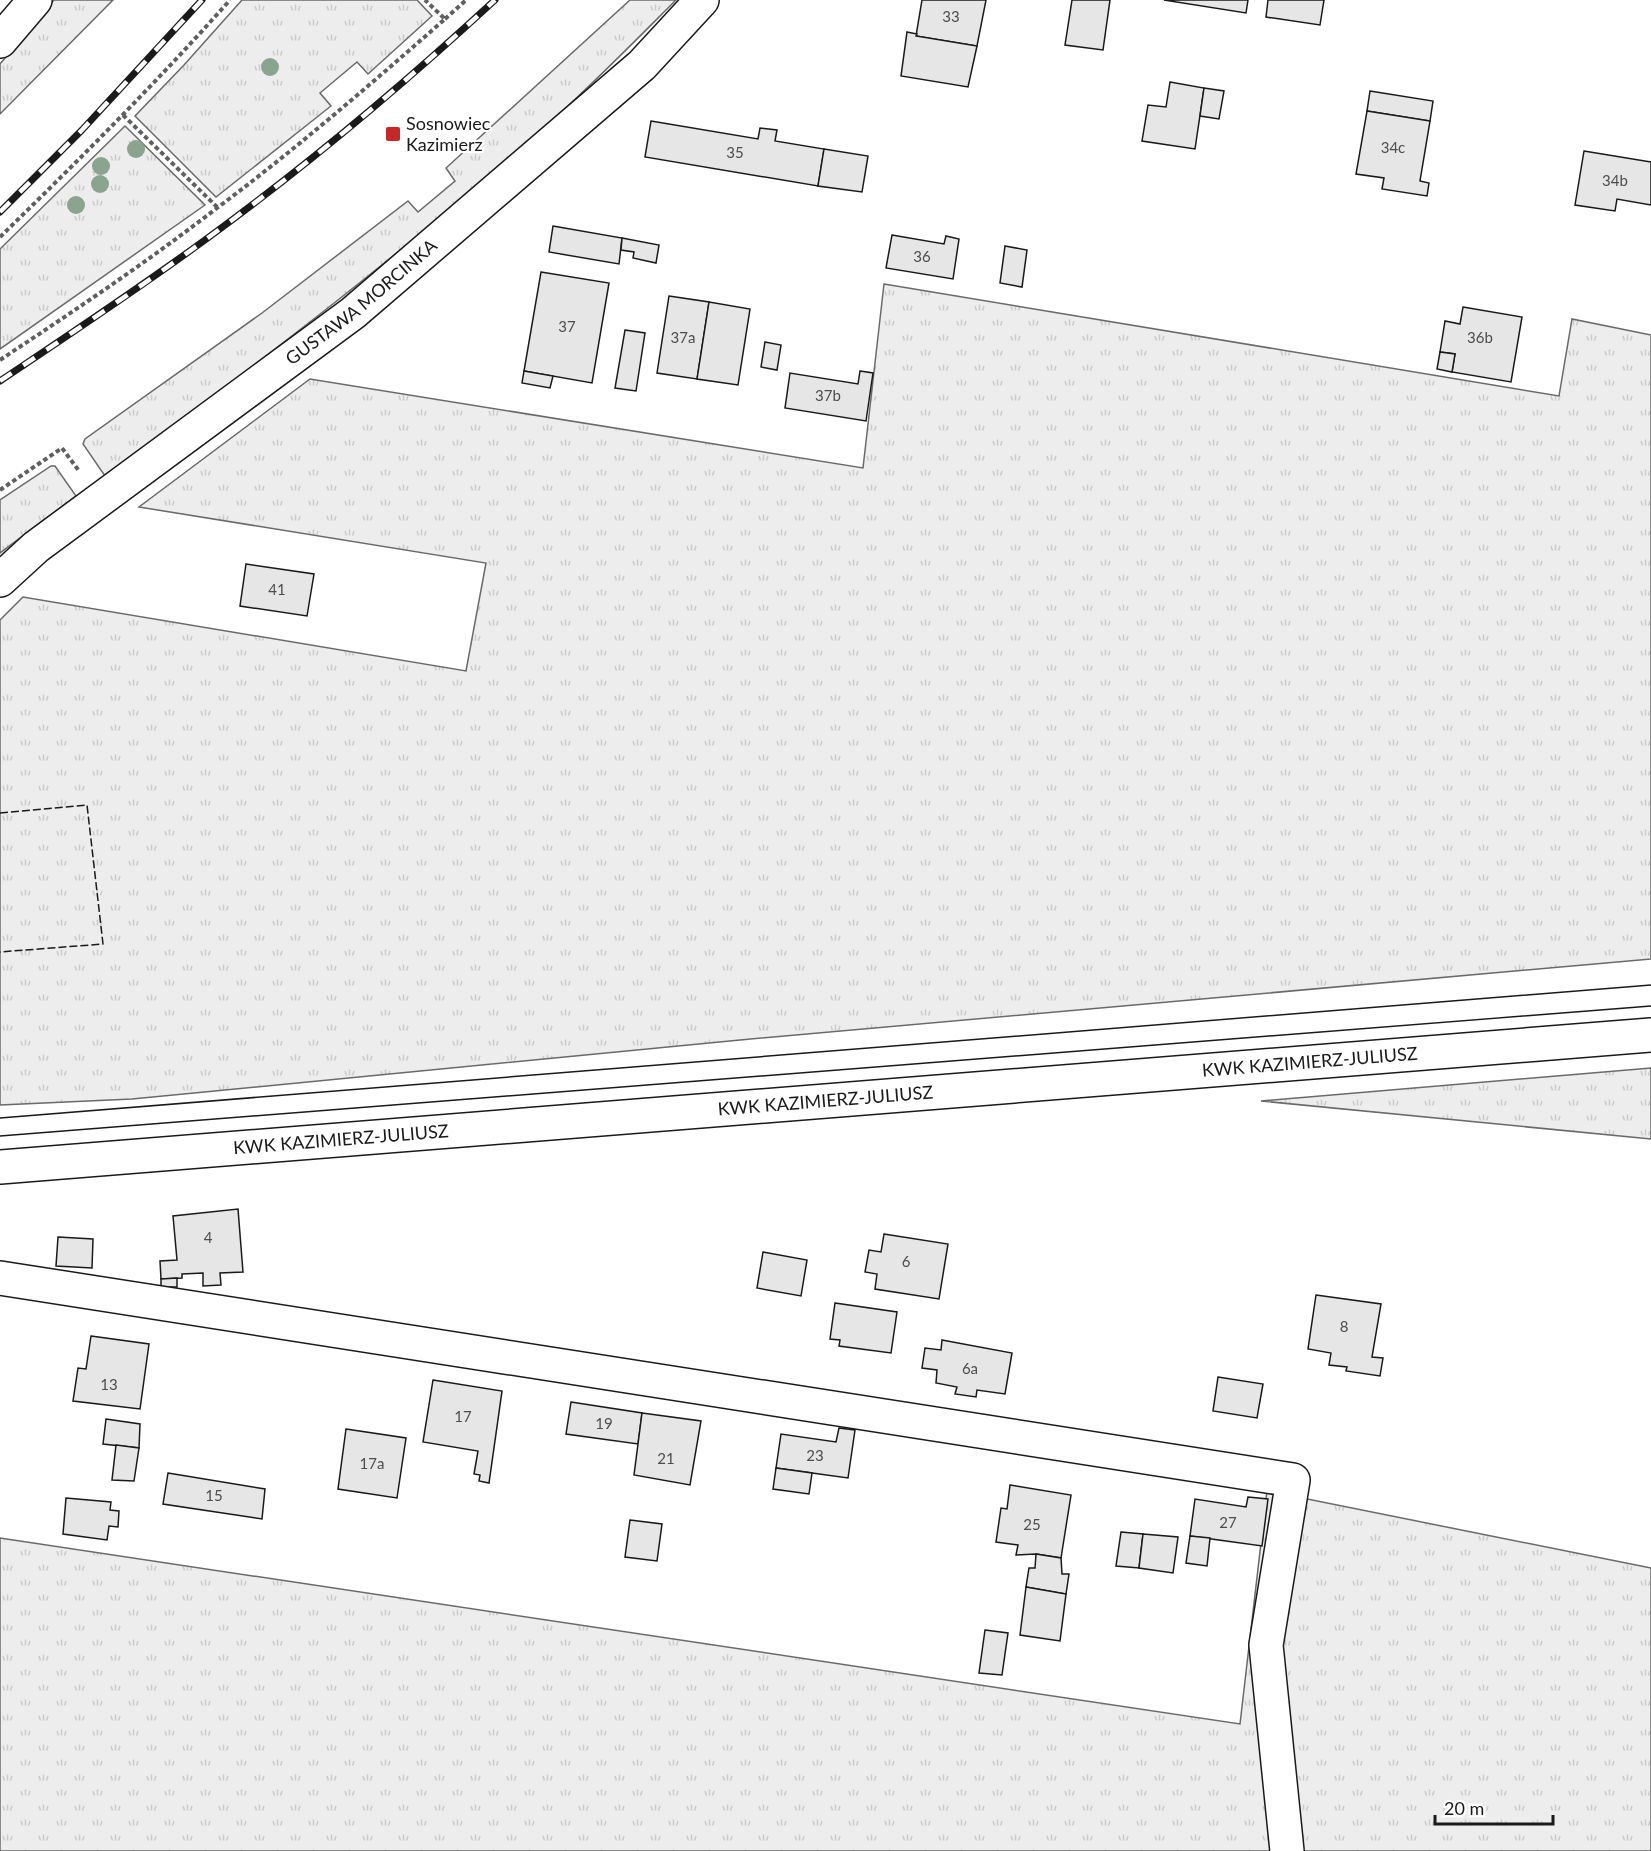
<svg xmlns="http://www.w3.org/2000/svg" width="1651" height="1851" font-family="Lato,sans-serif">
<defs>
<pattern id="grass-tufts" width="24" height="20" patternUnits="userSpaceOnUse" patternTransform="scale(1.5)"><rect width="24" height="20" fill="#ededed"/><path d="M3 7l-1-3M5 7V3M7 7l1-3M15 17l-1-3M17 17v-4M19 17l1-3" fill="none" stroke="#cbcbcb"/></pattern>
</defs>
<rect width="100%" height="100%" fill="#fff"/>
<g fill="url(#grass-tufts)" stroke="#6a6a6a" stroke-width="1.5">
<polygon points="54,0 113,0 0,114 0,64"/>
<polygon points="242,0 417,0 432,16 368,74 357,62 320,93 331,106 216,197 135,116 184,65"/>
<path d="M630,0H676C632,44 589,88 543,129C404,253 255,366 105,476L83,444L85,439L262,313L408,201L418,212L455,181L446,168Z"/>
<polygon points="125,126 205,205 0,349 0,249"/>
<polygon points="884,284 1559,396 1572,319 1651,335 1651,959 740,1040 132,1099 0,1105 0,620 23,597 466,671 486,563 139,507 310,379 863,468"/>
<polygon points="51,466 55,466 76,496 0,553 0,500"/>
<polygon points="1651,1068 1651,1139 1261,1101"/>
<polygon points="1267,1491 1651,1568 1651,1851 0,1851 0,1538 1240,1724"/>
</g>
<g fill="#e6e6e6" stroke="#1a1a1a" stroke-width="1.5">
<polygon points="922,0 986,0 977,46 916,36"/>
<polygon points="1072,0 1110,0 1103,50 1065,45"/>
<polygon points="1164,0 1248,0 1246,13"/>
<polygon points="1268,0 1324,0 1320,25 1266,17"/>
<polygon points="907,32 917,34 916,36 977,46 968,87 901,76"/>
<polygon points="1170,82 1204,88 1195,149 1142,141 1148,105 1166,107"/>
<polygon points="1204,88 1224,91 1219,119 1200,116"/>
<polygon points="1370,91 1433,101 1430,121 1367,111"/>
<polygon points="1367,111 1430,121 1420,181 1429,183 1427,196 1382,189 1384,178 1356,174"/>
<polygon points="651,121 758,139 760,128 777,130 775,141 824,149 818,186 645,157"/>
<polygon points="824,149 868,156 862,192 818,186"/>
<polygon points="1584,151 1651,162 1651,205 1617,199 1615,211 1575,205"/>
<polygon points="553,226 622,238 619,264 549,252"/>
<polygon points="892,235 944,244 946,236 959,239 953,279 886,268"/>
<polygon points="622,238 659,245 656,263 633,258 634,252 621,250"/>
<polygon points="1005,246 1027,250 1022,287 1000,283"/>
<polygon points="541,272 609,283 592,383 524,371"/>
<polygon points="669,296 709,302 697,379 657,373"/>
<polygon points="709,302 750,309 738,385 697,379"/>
<polygon points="1463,307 1522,317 1511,382 1452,372 1455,354 1440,352 1445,321 1460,324"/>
<polygon points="625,330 645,333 636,391 615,388"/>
<polygon points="765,342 781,345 777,370 761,367"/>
<polygon points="1440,352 1455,354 1452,372 1437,369"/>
<polygon points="524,371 553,376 550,388 522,383"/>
<polygon points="860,371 873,373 866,421 785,408 790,373 858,384"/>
<polygon points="246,564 314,574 307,616 240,606"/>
<polygon points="238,1209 243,1272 220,1273 221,1285 203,1286 203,1273 182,1274 182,1278 161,1279 160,1261 177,1260 173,1216"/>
<polygon points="884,1234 948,1244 939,1299 875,1289 877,1274 865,1272 869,1250 881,1252"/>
<polygon points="58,1237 93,1239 92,1268 56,1266"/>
<polygon points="763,1252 807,1260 801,1296 757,1288"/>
<polygon points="177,1278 177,1287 161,1287 161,1279"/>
<polygon points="1316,1295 1381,1304 1372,1357 1383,1358 1380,1376 1346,1371 1347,1367 1329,1365 1331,1353 1308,1349"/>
<polygon points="835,1303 897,1312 891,1353 839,1346 840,1340 830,1339"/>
<polygon points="91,1336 149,1344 140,1409 73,1401 78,1368 86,1369"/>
<polygon points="942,1340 1012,1353 1005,1394 977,1390 976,1397 955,1394 957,1387 936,1383 937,1370 922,1368 925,1348 941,1350"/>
<polygon points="1218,1377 1263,1384 1257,1418 1213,1411"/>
<polygon points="433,1380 502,1391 489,1483 479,1481 480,1475 474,1474 478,1451 423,1442"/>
<polygon points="571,1402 642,1413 638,1444 566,1434"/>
<polygon points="642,1413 701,1421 690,1485 634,1475"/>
<polygon points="106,1419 140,1424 139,1448 103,1444"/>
<polygon points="839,1428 855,1430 848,1478 776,1468 781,1434 836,1442"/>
<polygon points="346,1429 406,1438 397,1498 338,1489"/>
<polygon points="116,1445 139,1448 134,1481 112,1480"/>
<polygon points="776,1468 812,1473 809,1494 773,1489"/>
<polygon points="168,1473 265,1489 262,1519 163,1504"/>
<polygon points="1010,1485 1071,1495 1061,1558 1036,1554 1016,1555 1018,1545 996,1542 1001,1508 1007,1509"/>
<polygon points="1248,1497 1268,1499 1262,1546 1190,1536 1195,1499 1246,1507"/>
<polygon points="66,1498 111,1502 110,1510 119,1511 118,1527 109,1526 107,1540 63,1534"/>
<polygon points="630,1520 662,1524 657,1561 625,1557"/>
<polygon points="1121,1532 1143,1534 1139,1568 1116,1566"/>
<polygon points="1143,1534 1178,1537 1173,1573 1139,1568"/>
<polygon points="1190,1536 1210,1538 1207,1566 1186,1563"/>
<polygon points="1036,1554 1061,1558 1062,1574 1069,1574 1066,1594 1026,1587 1029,1568 1035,1568"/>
<polygon points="1026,1587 1066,1594 1060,1641 1020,1635"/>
<polygon points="985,1630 1008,1633 1002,1675 979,1673"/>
</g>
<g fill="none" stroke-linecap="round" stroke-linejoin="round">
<g stroke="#1a1a1a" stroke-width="36">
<g id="minor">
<polyline points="0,41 35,0"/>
<path id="s1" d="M0,580L36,547L353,313L642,65L702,0"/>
<path id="s2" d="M0,1167L1651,1035"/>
<polyline points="0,1278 1293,1480 1266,1645 1287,1851"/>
</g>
</g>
<g stroke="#5f5f5f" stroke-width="4" stroke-dasharray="4.5 3" stroke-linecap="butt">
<polyline points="445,19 466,0"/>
<polyline points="123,115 218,208"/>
<path d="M0,237C79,160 157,82 230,0"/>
<path d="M0,360C74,311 147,262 217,208C296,149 371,84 445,19L425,0"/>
<polyline points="0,490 62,448 79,471"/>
</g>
<use href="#minor" stroke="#fff" stroke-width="33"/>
<g stroke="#1a1a1a" stroke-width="1.5">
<polyline points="0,1118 1651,985"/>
<polyline points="0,1136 1651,1006"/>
</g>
<g stroke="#1a1a1a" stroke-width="7">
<g id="rail">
<polyline points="0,212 82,130 202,0"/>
<path d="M0,381C70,334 141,287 209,237C309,164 404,84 495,0"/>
</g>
</g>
<use href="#rail" stroke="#fff" stroke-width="4.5" stroke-dasharray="14" stroke-linecap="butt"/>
<polyline stroke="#1a1a1a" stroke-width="1.5" stroke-dasharray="8 3" stroke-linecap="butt" points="0,813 87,805 103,944 0,952"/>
</g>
<g fill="#8aa48f">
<circle cx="270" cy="67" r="9"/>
<circle cx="136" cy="149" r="9"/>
<circle cx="101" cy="166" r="9"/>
<circle cx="100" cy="184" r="9"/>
<circle cx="76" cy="205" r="9"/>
</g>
<rect fill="#c62828" stroke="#fff" stroke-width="2" x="385" y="126" width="16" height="16" rx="3"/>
<g text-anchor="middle" stroke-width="4.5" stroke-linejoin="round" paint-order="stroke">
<g font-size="15" fill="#4d4d4d">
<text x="951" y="22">33</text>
<text x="1393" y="153">34c</text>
<text x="735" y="158">35</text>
<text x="1615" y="186">34b</text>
<text x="922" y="262">36</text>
<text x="567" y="332">37</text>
<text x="683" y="343">37a</text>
<text x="1480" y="343">36b</text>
<text x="828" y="401">37b</text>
<text x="277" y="595">41</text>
<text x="208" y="1243">4</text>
<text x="906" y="1267">6</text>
<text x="1344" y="1332">8</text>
<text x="970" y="1374">6a</text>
<text x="109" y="1390">13</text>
<text x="463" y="1422">17</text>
<text x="604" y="1429">19</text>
<text x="815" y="1461">23</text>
<text x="666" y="1464">21</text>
<text x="372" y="1469">17a</text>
<text x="214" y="1501">15</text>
<text x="1228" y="1528">27</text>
<text x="1032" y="1530">25</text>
</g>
<g font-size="18" fill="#1a1a1a" stroke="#fff" text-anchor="start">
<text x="406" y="130">Sosnowiec<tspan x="406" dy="21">Kazimierz</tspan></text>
</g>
<g font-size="18" fill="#1a1a1a" stroke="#fff">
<text dy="6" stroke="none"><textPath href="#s1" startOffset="456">GUSTAWA MORCINKA</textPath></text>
<text dy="6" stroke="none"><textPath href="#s2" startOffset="1314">KWK KAZIMIERZ-JULIUSZ</textPath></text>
<text dy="6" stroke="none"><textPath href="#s2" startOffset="828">KWK KAZIMIERZ-JULIUSZ</textPath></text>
<text dy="6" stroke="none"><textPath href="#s2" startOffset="342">KWK KAZIMIERZ-JULIUSZ</textPath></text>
</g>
</g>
<path d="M1435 1815v9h118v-9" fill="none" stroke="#1a1a1a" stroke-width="3"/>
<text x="1444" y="1815" font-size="18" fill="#1a1a1a" stroke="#ffffff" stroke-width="4.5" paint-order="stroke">20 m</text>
</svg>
